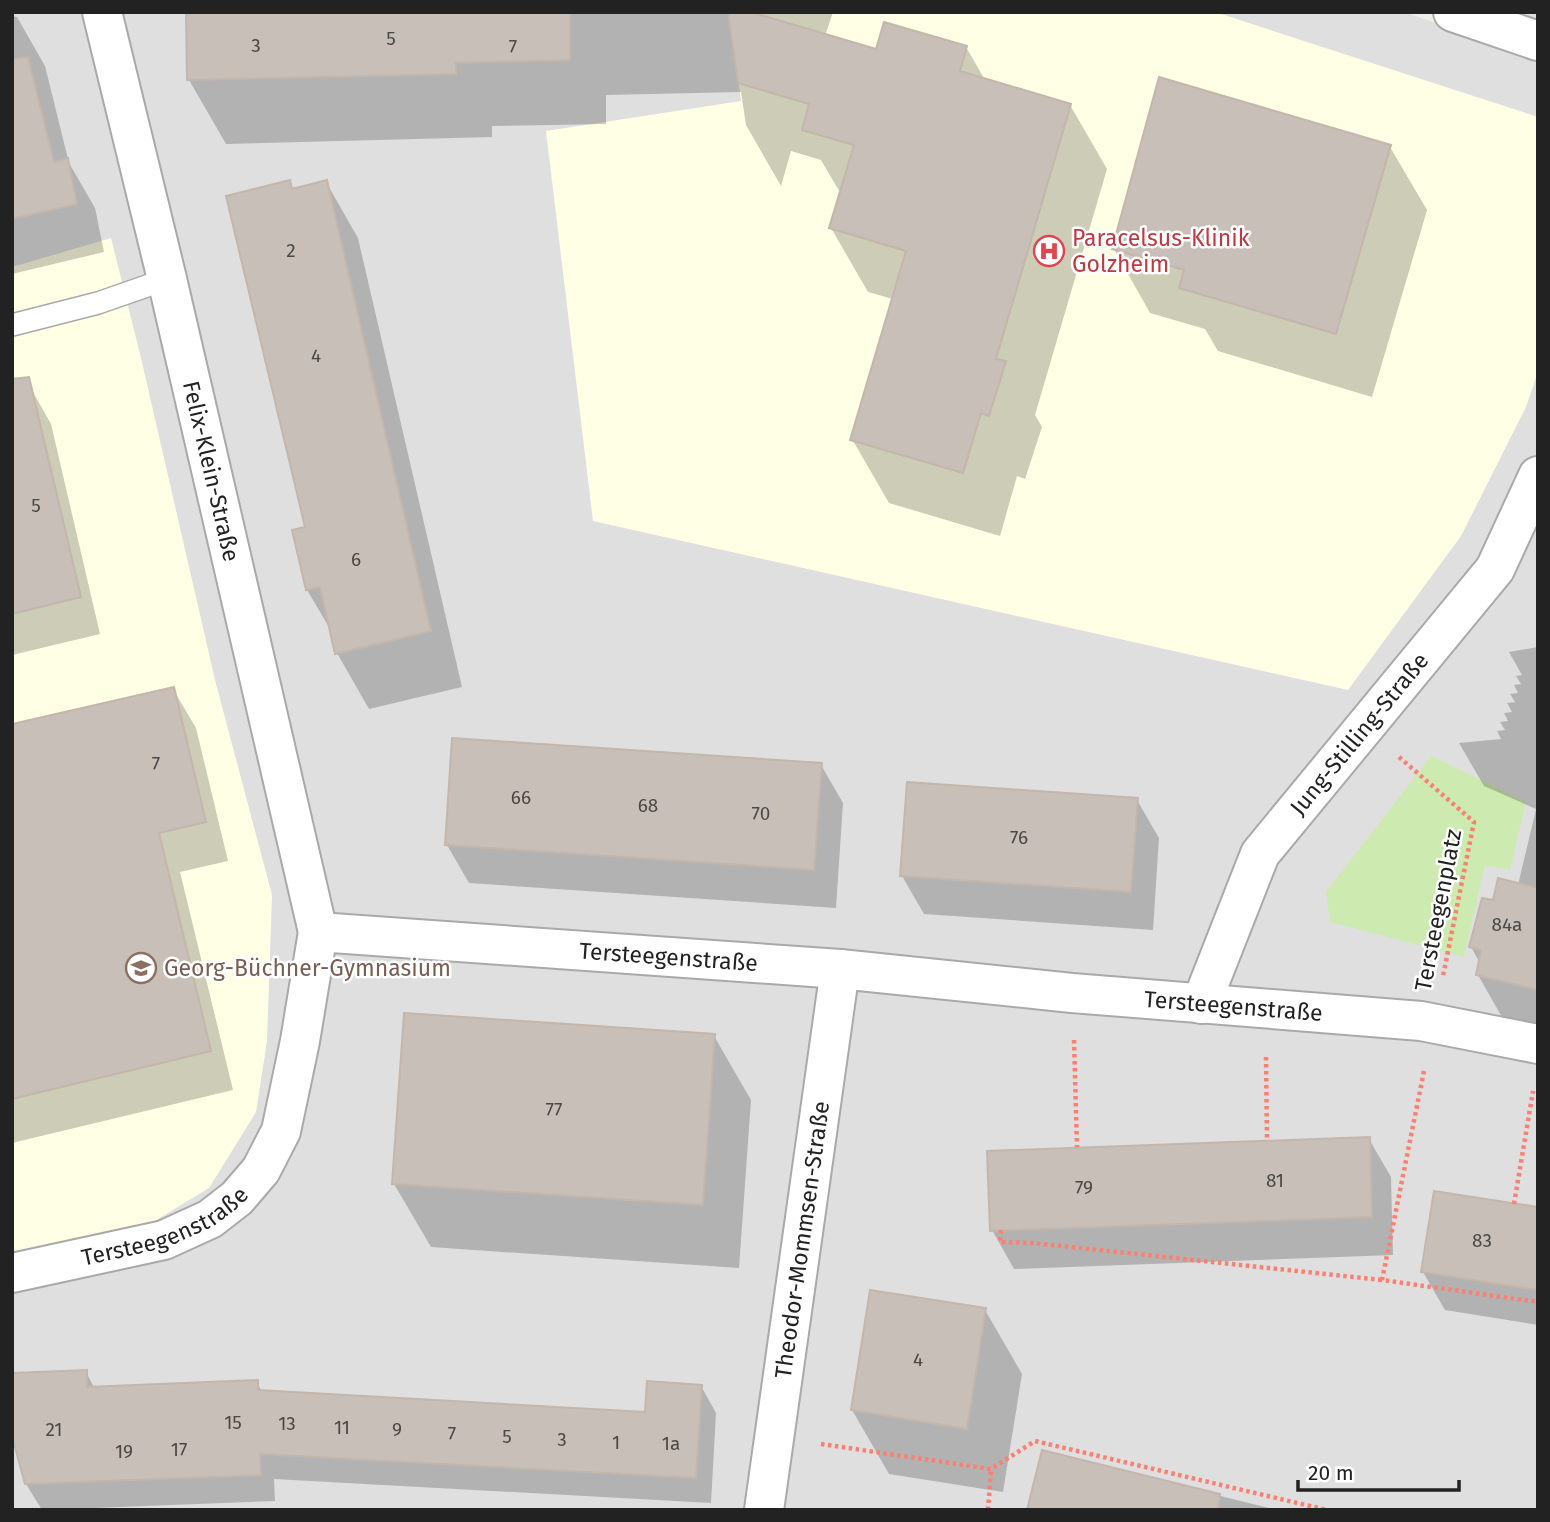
<svg xmlns="http://www.w3.org/2000/svg" width="1550" height="1522" font-family="'Fira Sans',sans-serif">
<rect width="100%" height="100%" fill="#f2efe9"/>
<polygon fill="#e0dfdf" points="12,12 1404,12 1471,35 1478,12 1538,12 1538,1510 12,1510"/>
<g fill="#ffffe5">
<polygon points="729,12 1215,12 1538,117 1538,372 1526,407 1461,536 1348,690 593,521 546,131 741,101"/>
<polygon points="111,238 141,358 215,680 272,895 267,1041 256,1112 209,1188 153,1222 12,1253 12,267"/>
</g>
<polygon fill="#cdebb0" points="1431,756 1526,802 1510,870 1485,865 1464,957 1330,922 1326,892"/>
<g fill="#0003">
<polygon points="187,12 833,12 825,36 877,51 966,47 985,80 1070,105 1107,169 1035,415 1042,427 1025,479 1017,476 1000,536 889,503 852,439 893,299 868,292 831,228 841,194 821,160 791,151 781,186 746,125 741,92 606,95 606,124 492,126 492,137 226,144 189,80"/>
<polygon points="12,16 17,17 45,66 69,163 95,208 104,252 12,274"/>
<polygon points="1390,147 1427,210 1372,397 1218,351 1205,329 1150,313 1114,249"/>
<polygon points="289,182 294,191 326,182 358,238 462,687 369,709 337,653 332,632 307,590 294,531 307,528"/>
<polygon points="30,387 51,424 100,634 12,655 12,392"/>
<polygon points="1538,647 1538,1027 1503,1019 1478,975 1480,963 1471,947 1494,902 1518,885 1536,809 1484,786 1459,743 1501,739 1497,731 1505,730 1500,722 1508,721 1504,713 1512,712 1507,703 1515,702 1510,694 1518,693 1514,685 1521,684 1516,676 1522,675 1509,652"/>
<polygon points="173,689 196,728 228,861 180,872 233,1090 12,1143 12,726"/>
<polygon points="821,765 843,803 836,908 469,883 447,845"/>
<polygon points="1137,800 1159,838 1153,930 924,914 902,876"/>
<polygon points="714,1036 751,1100 739,1268 431,1247 394,1184"/>
<polygon points="1369,1139 1391,1177 1393,1255 1014,1269 992,1230"/>
<polygon points="1538,1209 1538,1325 1445,1310 1423,1272"/>
<polygon points="985,1310 1022,1374 1003,1492 889,1474 852,1410"/>
<polygon points="86,1372 95,1389 257,1382 262,1392 647,1414 701,1386 716,1413 711,1503 274,1479 275,1501 42,1510 26,1484"/>
<polygon points="1043,1452 1277,1510 1029,1510"/>
</g>
<g fill="#c7bfb8" stroke="#c4b6ab" stroke-width="2">
<polygon points="186,12 570,12 570,60 456,63 456,74 187,80"/>
<polygon points="728,12 751,12 876,49 884,22 967,46 960,71 1071,104 996,359 1006,361 989,416 981,413 963,473 850,440 906,251 829,228 854,145 802,130 809,104 738,83"/>
<polygon points="28,57 54,162 68,158 77,204 12,219 12,59"/>
<polygon points="1159,77 1391,145 1336,334 1179,288 1184,270 1112,249"/>
<polygon points="290,180 292,189 327,180 431,631 335,654 320,587 306,590 292,530 305,527 226,196"/>
<polygon points="29,377 81,597 12,614 12,379"/>
<polygon points="174,687 206,822 159,833 211,1051 12,1099 12,724"/>
<polygon points="452,738 822,763 814,870 445,845"/>
<polygon points="907,782 1138,798 1131,892 900,876"/>
<polygon points="1498,878 1538,888 1538,990 1476,975 1481,950 1469,947 1482,898 1493,900"/>
<polygon points="404,1013 715,1034 703,1205 392,1184"/>
<polygon points="1370,1137 1372,1217 990,1231 987,1151"/>
<polygon points="1434,1191 1538,1207 1538,1290 1421,1272"/>
<polygon points="870,1290 986,1308 967,1429 851,1410"/>
<polygon points="87,1370 87,1387 258,1380 258,1390 645,1412 647,1381 702,1385 696,1478 260,1454 261,1475 25,1484 12,1436 12,1373"/>
<polygon points="1042,1450 1220,1494 1218,1510 1027,1510"/>
</g>
<g fill="none" stroke-linecap="round" stroke-linejoin="round">
<g stroke="#a9a9a9" stroke-width="24">
<polyline id="lane" points="12,325 98,303 167,279"/>
</g>
<g stroke="#a9a9a9" stroke-width="42">
<g id="street">
<path id="s1" d="M102,12L167,279L318,932"/>
<polyline points="1453,12 1538,41"/>
<path id="s2" d="M1201,1004L1260,854L1495,569L1538,476"/>
<path id="s3" d="M12,1273L164,1240L210,1219L237,1198L261,1170L281,1131L300,1041L318,932L840,969L1072,993L1421,1021L1538,1044"/>
<path id="s4" d="M764,1510L840,969"/>
</g>
</g>
<g stroke="#fa8072" stroke-width="4.5" stroke-dasharray="3.5 3.5" stroke-linecap="butt">
<polyline points="1399,757 1474,822 1443,976"/>
<polyline points="1074,1040 1077,1147"/>
<polyline points="1266,1057 1267,1140"/>
<polyline points="1424,1071 1382,1280 1538,1302"/>
<polyline points="1514,1204 1533,1091"/>
<polyline points="1001,1230 1000,1242 1033,1243 1382,1280"/>
<polyline points="821,1444 991,1469 1035,1441 1327,1510"/>
<polyline points="988,1510 991,1469"/>
</g>
<use href="#lane" stroke="#fff" stroke-width="21"/>
<use href="#street" stroke="#fff" stroke-width="38"/>
</g>
<defs>
<g id="hospital-ring" transform="scale(1.575)"><circle r="9.5" fill="#fff" stroke="#e0444e" stroke-width="1.5"/><path d="M-5-5h3v3.5h4V-5h3V5h-3V1.5h-4V5h-3Z" fill="#e0444e"/></g>
<g id="school-ring" transform="scale(1.575)"><circle r="9.5" fill="#fff" stroke="#8d6e63" stroke-width="1.5"/><path d="M0-5L7-2L0 1L-7-2ZM-4 1L0 2.5L4 1V4Q0 6-4 4Z" fill="#8d6e63"/></g>
</defs>
<g fill-rule="evenodd">
<use href="#hospital-ring" x="1049" y="251"/>
<use href="#school-ring" x="141" y="968"/>
</g>
<g text-anchor="middle" stroke-width="5" stroke-linejoin="round" paint-order="stroke">
<g font-size="19" fill="#4b4948">
<text x="391" y="45">5</text>
<text x="256" y="52">3</text>
<text x="513" y="53">7</text>
<text x="291" y="257">2</text>
<text x="316" y="362">4</text>
<text x="36" y="512">5</text>
<text x="356" y="566">6</text>
<text x="156" y="770">7</text>
<text x="521" y="804">66</text>
<text x="648" y="812">68</text>
<text x="761" y="820">70</text>
<text x="1019" y="844">76</text>
<text x="1507" y="931">84a</text>
<text x="554" y="1116">77</text>
<text x="1275" y="1187">81</text>
<text x="1084" y="1194">79</text>
<text x="1482" y="1247">83</text>
<text x="918" y="1366">4</text>
<text x="233" y="1429">15</text>
<text x="287" y="1430">13</text>
<text x="342" y="1434">11</text>
<text x="54" y="1436">21</text>
<text x="397" y="1436">9</text>
<text x="452" y="1440">7</text>
<text x="507" y="1443">5</text>
<text x="562" y="1446">3</text>
<text x="616" y="1449">1</text>
<text x="671" y="1450">1a</text>
<text x="179" y="1456">17</text>
<text x="124" y="1458">19</text>
</g>
<g font-size="23" fill="#be3a42" stroke="#fff" text-anchor="start">
<text x="1072" y="246">Paracelsus-Klinik<tspan x="1072" dy="26">Golzheim</tspan></text>
</g>
<g font-size="23" fill="#222" stroke="#fff">
<text dy="8" stroke="none"><textPath href="#s1" startOffset="472">Felix-Klein-Straße</textPath></text>
<text dy="8" stroke="none"><textPath href="#s2" startOffset="317">Jung-Stilling-Straße</textPath></text>
<text transform="translate(1438 910) rotate(-79)" y="8">Tersteegenplatz</text>
<text dy="8" stroke="none"><textPath href="#s3" startOffset="875">Tersteegenstraße</textPath></text>
<text dy="8" stroke="none"><textPath href="#s3" startOffset="1442">Tersteegenstraße</textPath></text>
<text dy="8" stroke="none"><textPath href="#s3" startOffset="161">Tersteegenstraße</textPath></text>
<text dy="8" stroke="none"><textPath href="#s4" startOffset="273">Theodor-Mommsen-Straße</textPath></text>
</g>
<g font-size="23" fill="#785e54" stroke="#fff" text-anchor="start">
<text x="164" y="976">Georg-Büchner-Gymnasium</text>
</g>
</g>
<rect width="1550" height="1522" fill="none" stroke="#222222" stroke-width="28"/>
<path d="M1298 1480v10h161v-10" fill="none" stroke="#222222" stroke-width="3.5"/>
<text x="1308" y="1480" font-size="21" fill="#222222" stroke="#ffffff" stroke-width="5" paint-order="stroke">20 m</text>
</svg>
